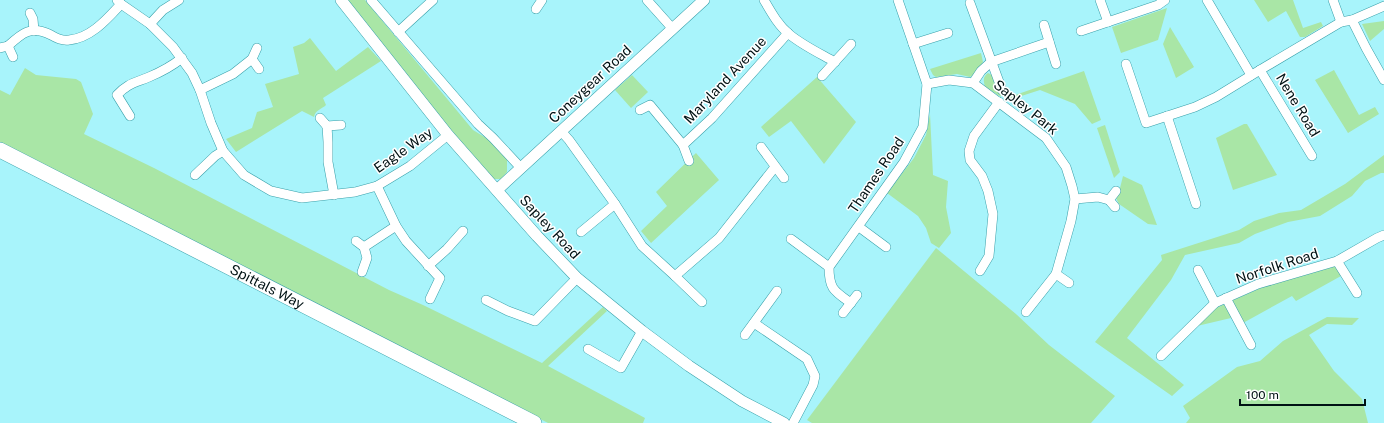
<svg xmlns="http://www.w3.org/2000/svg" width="1384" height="423" font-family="'Public Sans',sans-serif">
<rect width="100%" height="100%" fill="#a8f4fb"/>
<g fill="#a9e6a6">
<polygon points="346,0 365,0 473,130 491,141 507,159 507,172 501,179 492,179 451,132"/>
<polygon points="1254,0 1293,0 1303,28 1321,22 1323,26 1305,37 1300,37 1286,11 1268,22"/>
<polygon points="1167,8 1158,40 1121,53 1112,27"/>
<polygon points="1384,21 1384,29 1370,41 1362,24"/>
<polygon points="1170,27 1194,67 1176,78 1163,44"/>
<path d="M310,38L336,71L368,47L381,61L323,98L326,105C322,109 315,110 314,117L302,111L236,152L226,139L252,128L257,112L273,107L265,84L299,74L293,47L304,43Z"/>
<polygon points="981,53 983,62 976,73 970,77 957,74 936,77 933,75 930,69"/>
<polygon points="25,68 36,75 76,79 81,82 93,114 84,134 154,168 389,290 423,305 542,363 603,307 607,311 548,366 645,418 643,423 548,423 0,142 0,90 10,95"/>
<polygon points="1334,70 1359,115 1375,107 1379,114 1348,133 1315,80"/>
<polygon points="1084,71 1101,120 1092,124 1075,104 1040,90 1006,101 1007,98"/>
<path d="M988,73L992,75L1001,96V97L985,87C984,82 982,77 988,73Z"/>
<polygon points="632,75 648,92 631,108 615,90"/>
<polygon points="817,77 856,122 824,164 791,121 769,137 761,127"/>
<polygon points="930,114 933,175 948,181 946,207 951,233 939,248 931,243 926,228 918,216 887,193 914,158 926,135"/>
<polygon points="1244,124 1247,124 1277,175 1233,190 1216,138"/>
<polygon points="1105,125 1120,172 1114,178 1097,128"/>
<polygon points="696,153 719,180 651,243 641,231 667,206 656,192"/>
<polygon points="1384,155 1384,173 1381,173 1365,181 1352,196 1320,216 1288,222 1255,234 1239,243 1185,255 1171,280 1127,338 1184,385 1172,396 1095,342 1162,260 1161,255 1239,230 1254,221 1279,213 1301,210 1345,184"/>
<polygon points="1123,176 1142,185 1157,225 1148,224 1119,204 1116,198 1119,192"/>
<polygon points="936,248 1016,314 1049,345 1115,396 1091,423 812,423 807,420"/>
<polygon points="1336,266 1341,276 1296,301 1292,296 1243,323 1231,301 1263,287"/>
<polygon points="1225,304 1231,318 1197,326 1216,308"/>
<polygon points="1327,317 1359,318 1352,325 1327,324 1309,335 1334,371 1362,399 1368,423 1186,423 1190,418 1183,406 1237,367 1260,361 1283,341"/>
</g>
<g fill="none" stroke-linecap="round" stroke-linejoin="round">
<g stroke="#38a0aa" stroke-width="10">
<g id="minor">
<polyline points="117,0 121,4 150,24 173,47 192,73 200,90 211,123 223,151 244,175 271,191 302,198 355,192 377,186 410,166 448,135"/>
<polyline points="371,0 478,124 493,138 521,168"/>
<polyline points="647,0 672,28"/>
<path d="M764,0C771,12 778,25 789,34C802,45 819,53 835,62"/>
<polyline points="1100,0 1108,22"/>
<polyline points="1207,0 1251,75"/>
<polyline points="1333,0 1341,22"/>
<polyline points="970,3 1002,90"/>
<polyline points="536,9 542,0"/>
<polyline points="30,13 33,19 34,31"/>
<polyline points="1352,20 1366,48 1384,80"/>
<polyline points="150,24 163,10 179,0"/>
<polyline points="1044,25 1056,64"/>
<polyline points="1081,31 1158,5 1165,0"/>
<polyline points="398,32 433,0"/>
<polyline points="913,44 948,33"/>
<path d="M8,46C22,33 31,25 51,35C56,38 63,41 69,40C91,38 107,19 121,4"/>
<polyline points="0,48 8,46 13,57"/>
<polyline points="252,59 259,69"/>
<polyline points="1126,64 1146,123 1195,107 1216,97 1260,70 1341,22 1352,20 1384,6"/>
<polyline points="1260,70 1312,156"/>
<polyline points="822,76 851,44"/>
<polyline points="973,83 981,71 991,62 1049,42"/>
<polyline points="927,84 949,80 973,83 1046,138 1066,167 1072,186 1075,199 1071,221 1056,274 1026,312"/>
<polyline points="200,90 233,74 252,59 257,48"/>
<polyline points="640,110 650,105 683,145 689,161"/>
<path d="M130,116L117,95C128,83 135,83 149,77C161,72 172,66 182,58"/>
<polyline points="1167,116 1196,204"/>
<polyline points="320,118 327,126 341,125"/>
<polyline points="327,126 328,142 328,162 334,195"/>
<polyline points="561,131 569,140 615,204 642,246 675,276 702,302"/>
<polyline points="683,145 712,118 788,33"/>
<polyline points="761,147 784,178"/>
<polyline points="195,175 215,156 223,151"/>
<polyline points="377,186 396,226 406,241 440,278 430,299"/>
<polyline points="1075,199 1098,197 1109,200"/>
<polyline points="1115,207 1109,200 1116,191"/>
<polyline points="859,227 886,247"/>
<polyline points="581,232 615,204"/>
<polyline points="791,239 829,267"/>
<polyline points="356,241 364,247 367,258 362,272"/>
<polyline points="364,247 396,226"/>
<polyline points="1337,261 1357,293"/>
<polyline points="428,266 447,249 463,231"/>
<polyline points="1198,270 1215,303"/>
<polyline points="980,271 989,256 993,214 988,191 982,176 970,160 969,151 974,136 999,102"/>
<polyline points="1056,274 1069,283"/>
<polyline points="675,276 719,238 775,167"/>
<polyline points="1226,298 1251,345"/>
<polyline points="486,300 508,311 535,321 577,278"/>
<path d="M851,303C834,291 829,289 829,267L904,162L923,127L927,84L898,0"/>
<polyline points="843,313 857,295"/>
<polyline points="754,323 807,359 815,376 813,385 793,423"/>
<polyline points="745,335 777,291"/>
<polyline points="588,349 621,368 642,331"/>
<polyline points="1161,356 1215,303 1258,284 1337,261 1377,238 1384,235"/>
</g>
</g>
<g stroke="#38a0aa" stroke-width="12">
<g id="tertiary">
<polyline points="341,0 448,135 537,236 577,278 642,331 689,366 742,401 784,423"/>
<polyline points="497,190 704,0"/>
</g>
</g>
<g stroke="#38a0aa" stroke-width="16">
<g id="trunk">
<path id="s1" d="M0,150L534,423"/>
</g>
</g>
<use href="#minor" stroke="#fff" stroke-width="9"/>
<use href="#tertiary" stroke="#fff" stroke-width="11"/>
<use href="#trunk" stroke="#fff" stroke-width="15"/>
</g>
<g text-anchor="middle" stroke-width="3" stroke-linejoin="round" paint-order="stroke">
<g font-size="14" fill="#001214" stroke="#fff">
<text transform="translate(725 80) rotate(-47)" y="5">Maryland Avenue</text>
<text transform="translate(590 84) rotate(-43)" y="5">Coneygear Road</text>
<text transform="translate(1298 105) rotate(59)" y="5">Nene Road</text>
<text transform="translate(1026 107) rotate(39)" y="5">Sapley Park</text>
<text transform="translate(403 150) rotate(-35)" y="5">Eagle Way</text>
<text transform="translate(876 175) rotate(-56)" y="5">Thames Road</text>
<text transform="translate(550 227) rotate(47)" y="5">Sapley Road</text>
<text transform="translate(1277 266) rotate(-18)" y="5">Norfolk Road</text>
<text dy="5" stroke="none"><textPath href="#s1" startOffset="300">Spittals Way</textPath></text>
</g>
</g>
<path d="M1240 399v6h125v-6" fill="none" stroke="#001214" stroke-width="2"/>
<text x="1246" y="399" font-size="12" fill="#001214" stroke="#ffffff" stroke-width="3" paint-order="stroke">100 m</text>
</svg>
